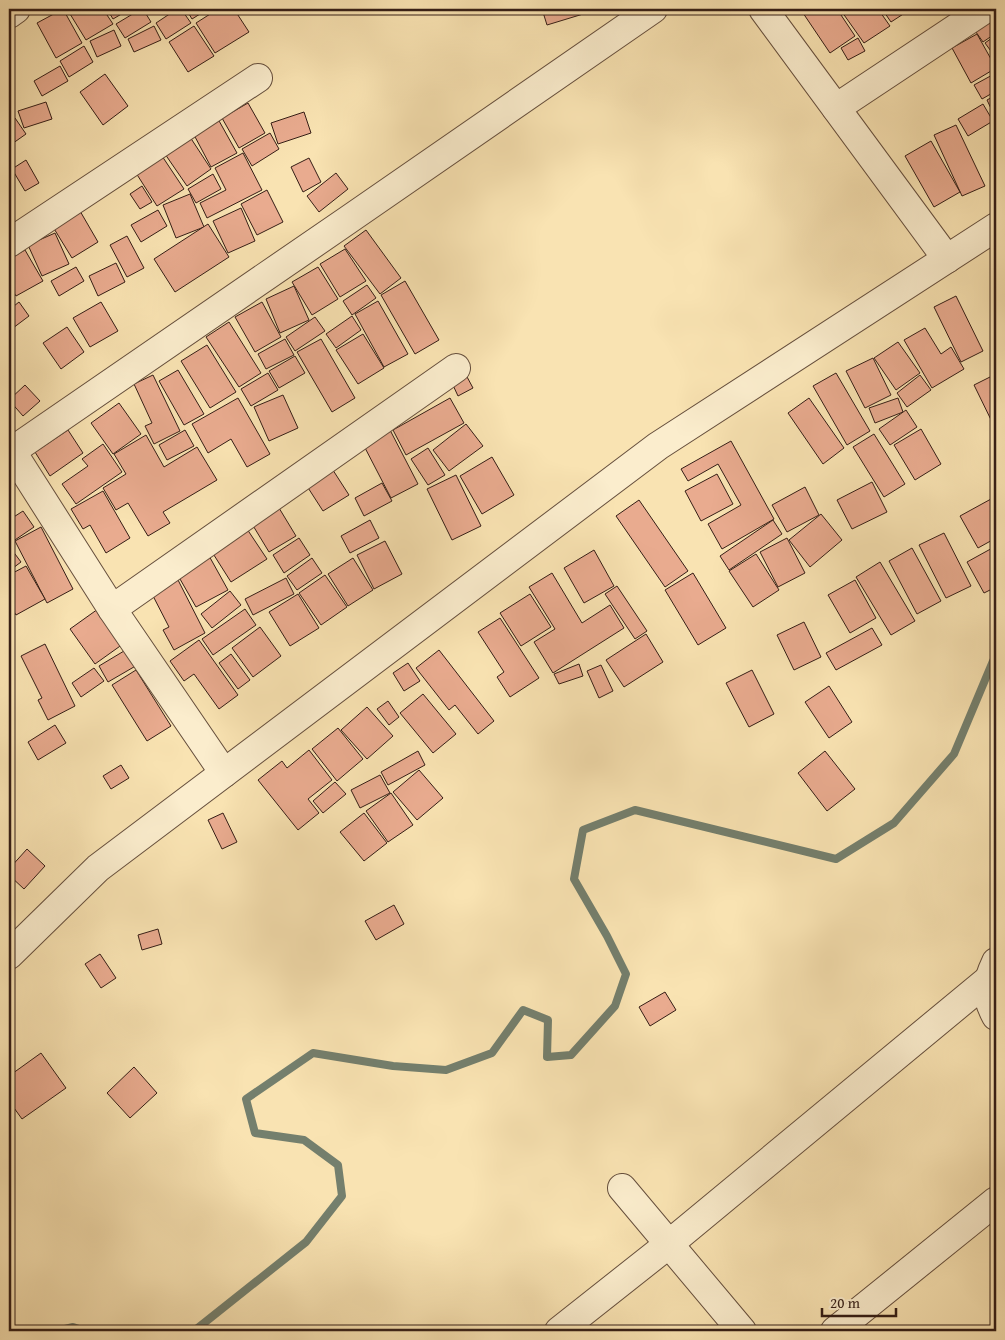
<svg xmlns="http://www.w3.org/2000/svg" width="1005" height="1340" font-family="'Gentium Book Plus',serif">
<rect width="100%" height="100%" fill="#f9e3b2"/>
<filter id="stains"><feTurbulence type="fractalNoise" baseFrequency=".004" numOctaves="4"/><feColorMatrix values="0 0 0 0 .2 0 0 0 0 .09 0 0 0 0 .02 0 0 0 .5 -.17"/></filter>
<radialGradient id="worn" r=".72"><stop offset=".6" stop-color="#630" stop-opacity="0"/><stop offset="1" stop-color="#630" stop-opacity=".3"/></radialGradient>
<g fill="none" stroke-linecap="round" stroke-linejoin="round">
<g stroke="#747f6d" stroke-width="8">
<polyline points="57,1331 73,1327 85,1331"/>
<polyline points="194,1331 306,1242 342,1196 338,1165 304,1140 255,1133 246,1099 313,1053 393,1066 446,1070 492,1053 523,1010 548,1020 547,1057 571,1055 615,1006 626,974 607,936 574,879 583,830 635,810 836,859 894,823 954,754 993,661 996,659"/>
</g>
</g>
<g fill="#e9ab8f" stroke="#351e16">
<polygon points="63,9 82,43 56,58 37,23"/>
<polygon points="67,9 103,9 113,24 86,40"/>
<polygon points="107,9 130,9 113,19"/>
<polygon points="141,9 143,9 151,22 125,38 116,24"/>
<polygon points="177,9 181,9 191,23 166,39 156,23"/>
<polygon points="186,9 208,9 192,19"/>
<polygon points="218,9 234,9 249,32 215,53 196,23"/>
<polygon points="542,9 593,9 593,11 547,25"/>
<polygon points="808,9 837,9 855,36 830,53 803,13"/>
<polygon points="847,9 878,9 890,26 864,43 842,12"/>
<polygon points="882,9 911,9 891,22"/>
<polygon points="986,15 996,33 983,42 971,25"/>
<polygon points="154,26 161,40 134,52 128,39"/>
<polygon points="194,26 214,56 188,72 169,42"/>
<polygon points="114,30 121,46 97,57 90,41"/>
<polygon points="977,34 996,68 971,83 952,48"/>
<polygon points="996,35 996,58 985,43"/>
<polygon points="858,38 865,51 848,60 841,48"/>
<polygon points="84,46 93,62 69,77 60,61"/>
<polygon points="60,66 68,81 42,96 34,81"/>
<polygon points="996,73 996,91 982,99 974,85"/>
<polygon points="105,74 128,106 103,125 80,92"/>
<polygon points="996,95 996,119 987,100"/>
<polygon points="46,102 52,119 24,128 18,111"/>
<polygon points="248,103 265,133 239,148 222,118"/>
<polygon points="983,104 993,121 968,136 958,119"/>
<polygon points="304,112 311,133 278,144 271,123"/>
<polygon points="15,118 26,134 9,146 9,123"/>
<polygon points="218,119 237,153 211,167 193,133"/>
<polygon points="956,125 985,186 962,196 934,135"/>
<polygon points="270,133 279,149 252,166 242,149"/>
<polygon points="190,137 211,169 187,186 165,154"/>
<polygon points="931,141 960,192 934,207 905,156"/>
<polygon points="243,153 262,190 207,218 200,203 226,190 215,168"/>
<polygon points="162,156 184,189 157,206 136,173"/>
<polygon points="309,158 321,182 303,192 291,167"/>
<polygon points="26,160 39,183 25,191 12,169"/>
<polygon points="336,173 348,189 319,212 307,196"/>
<polygon points="213,174 221,189 196,203 188,189"/>
<polygon points="142,186 152,202 140,209 130,194"/>
<polygon points="267,190 283,222 257,235 241,204"/>
<polygon points="190,194 204,227 176,238 163,205"/>
<polygon points="241,208 255,241 228,253 213,221"/>
<polygon points="158,210 167,226 141,242 131,225"/>
<polygon points="80,211 98,242 72,258 53,227"/>
<polygon points="208,224 229,257 175,292 154,259"/>
<polygon points="366,230 401,278 380,294 344,246"/>
<polygon points="55,233 69,264 42,276 28,245"/>
<polygon points="127,236 144,268 127,277 110,245"/>
<polygon points="345,249 366,281 340,297 320,264"/>
<polygon points="25,250 43,281 16,296 9,284 9,259"/>
<polygon points="116,263 125,282 98,296 89,276"/>
<polygon points="76,267 84,281 59,296 51,281"/>
<polygon points="318,267 338,299 312,315 292,282"/>
<polygon points="405,281 439,340 415,354 381,295"/>
<polygon points="367,285 376,298 352,315 343,301"/>
<polygon points="294,286 309,320 280,333 266,299"/>
<polygon points="956,296 983,351 961,362 934,307"/>
<polygon points="378,301 408,354 384,367 355,314"/>
<polygon points="19,302 29,316 9,331 9,310"/>
<polygon points="101,302 118,331 90,347 73,318"/>
<polygon points="262,302 281,337 255,352 235,317"/>
<polygon points="352,316 361,330 336,348 326,334"/>
<polygon points="315,317 325,331 295,351 286,337"/>
<polygon points="229,322 261,373 239,387 206,337"/>
<polygon points="67,327 84,352 61,369 43,343"/>
<polygon points="925,328 941,354 951,347 964,369 932,388 904,340"/>
<polygon points="363,334 384,368 358,384 336,350"/>
<polygon points="285,339 294,355 266,369 258,354"/>
<polygon points="321,339 355,398 332,412 297,352"/>
<polygon points="898,342 920,373 896,390 874,358"/>
<polygon points="207,345 236,392 210,408 181,361"/>
<polygon points="295,356 305,373 279,388 269,371"/>
<polygon points="873,358 891,395 865,408 846,371"/>
<polygon points="178,370 204,414 184,425 159,381"/>
<polygon points="268,373 278,390 251,406 241,389"/>
<polygon points="836,373 870,431 847,445 813,386"/>
<polygon points="153,375 180,431 154,444 145,426 152,423 134,384"/>
<polygon points="466,375 473,388 458,396 452,383"/>
<polygon points="920,375 931,390 907,407 897,393"/>
<polygon points="994,375 996,380 996,430 974,385"/>
<polygon points="25,385 40,401 23,416 9,400"/>
<polygon points="283,395 298,428 269,441 254,407"/>
<polygon points="238,398 270,454 247,467 231,439 208,453 192,424"/>
<polygon points="450,398 464,423 406,455 393,430"/>
<polygon points="809,398 844,448 823,464 788,413"/>
<polygon points="898,398 903,412 875,423 869,408"/>
<polygon points="119,403 141,434 113,454 91,423"/>
<polygon points="906,410 917,427 890,445 879,429"/>
<polygon points="466,424 483,446 449,471 433,450"/>
<polygon points="921,429 941,464 915,480 894,445"/>
<polygon points="68,430 83,453 50,476 35,452"/>
<polygon points="185,430 194,446 167,460 159,445"/>
<polygon points="390,430 418,484 391,498 363,444"/>
<polygon points="874,434 905,484 884,497 853,447"/>
<polygon points="146,435 164,467 197,447 217,480 163,512 170,523 148,536 128,503 116,510 103,488 126,474 114,454"/>
<polygon points="731,441 774,519 722,549 708,524 741,505 718,464 688,481 681,469"/>
<polygon points="103,444 122,472 76,504 62,484 88,466 82,459"/>
<polygon points="428,448 445,475 428,485 411,459"/>
<polygon points="492,457 514,495 482,514 460,476"/>
<polygon points="329,464 349,495 323,511 303,480"/>
<polygon points="717,474 733,504 701,521 685,491"/>
<polygon points="456,475 481,526 452,540 427,489"/>
<polygon points="872,482 887,512 852,529 837,500"/>
<polygon points="382,483 392,501 364,516 355,498"/>
<polygon points="805,487 819,515 787,532 772,505"/>
<polygon points="103,491 130,538 106,553 90,525 83,529 71,509"/>
<polygon points="991,499 996,509 996,538 978,548 960,516"/>
<polygon points="639,500 688,571 665,587 616,516"/>
<polygon points="276,503 296,536 269,552 249,519"/>
<polygon points="23,511 34,527 9,544 9,520"/>
<polygon points="821,514 842,540 810,567 789,540"/>
<polygon points="370,520 379,538 350,553 341,536"/>
<polygon points="773,520 782,534 729,570 720,556"/>
<polygon points="41,527 73,589 47,603 15,541"/>
<polygon points="247,529 267,559 231,582 212,552"/>
<polygon points="944,533 971,586 946,598 919,545"/>
<polygon points="299,538 310,555 284,573 273,555"/>
<polygon points="787,538 805,573 778,587 760,552"/>
<polygon points="385,541 402,574 374,589 357,555"/>
<polygon points="9,546 21,562 9,571"/>
<polygon points="996,546 996,587 984,593 967,562"/>
<polygon points="912,548 941,601 917,614 889,561"/>
<polygon points="594,550 614,586 584,603 564,568"/>
<polygon points="208,554 228,590 196,607 176,572"/>
<polygon points="756,554 779,590 753,607 729,571"/>
<polygon points="312,558 322,573 297,590 287,576"/>
<polygon points="353,558 373,590 348,606 328,574"/>
<polygon points="880,562 915,621 891,635 856,577"/>
<polygon points="26,566 45,599 16,615 9,603 9,575"/>
<polygon points="552,573 582,623 610,605 624,628 553,673 534,642 555,629 529,587"/>
<polygon points="693,573 726,628 698,645 665,590"/>
<polygon points="325,575 347,607 321,625 299,593"/>
<polygon points="177,578 205,633 174,650 163,630 169,627 151,592"/>
<polygon points="286,578 294,594 253,615 245,599"/>
<polygon points="855,580 876,618 850,633 828,595"/>
<polygon points="617,586 647,631 635,639 605,594"/>
<polygon points="230,591 241,605 212,628 201,614"/>
<polygon points="298,594 319,628 290,646 269,612"/>
<polygon points="530,594 551,627 521,646 500,613"/>
<polygon points="98,609 123,644 95,664 70,629"/>
<polygon points="245,609 256,625 213,655 202,639"/>
<polygon points="500,618 539,678 510,697 497,677 504,672 478,632"/>
<polygon points="804,622 821,657 794,670 777,635"/>
<polygon points="260,627 281,656 253,677 232,648"/>
<polygon points="872,628 882,645 836,670 826,653"/>
<polygon points="646,634 663,662 624,687 606,660"/>
<polygon points="199,640 238,695 219,709 194,674 184,681 170,661"/>
<polygon points="45,644 75,706 48,720 38,700 42,698 21,656"/>
<polygon points="129,648 139,664 108,682 99,666"/>
<polygon points="439,650 494,721 478,734 455,705 449,710 416,668"/>
<polygon points="231,654 250,680 238,689 219,663"/>
<polygon points="408,663 420,681 404,691 393,673"/>
<polygon points="579,664 583,676 559,684 554,674"/>
<polygon points="601,665 613,691 599,698 587,671"/>
<polygon points="94,668 104,681 81,697 72,683"/>
<polygon points="136,670 171,726 147,741 112,685"/>
<polygon points="752,670 774,714 749,727 726,683"/>
<polygon points="829,686 852,722 829,738 805,702"/>
<polygon points="423,694 456,734 433,753 400,713"/>
<polygon points="388,701 399,717 389,725 377,709"/>
<polygon points="367,707 393,736 367,759 341,730"/>
<polygon points="55,725 66,743 38,760 28,742"/>
<polygon points="338,728 363,759 337,781 312,749"/>
<polygon points="309,750 332,780 308,799 319,813 298,830 258,780 282,761 287,768"/>
<polygon points="418,751 425,765 388,785 381,772"/>
<polygon points="825,751 855,789 827,811 798,773"/>
<polygon points="121,765 129,778 111,789 103,776"/>
<polygon points="419,770 443,798 417,820 393,792"/>
<polygon points="380,775 390,793 360,808 351,790"/>
<polygon points="335,782 346,794 323,813 313,801"/>
<polygon points="391,793 413,825 388,842 366,811"/>
<polygon points="223,813 237,842 222,849 208,820"/>
<polygon points="364,813 387,843 364,861 340,832"/>
<polygon points="27,849 45,866 24,889 9,875 9,869"/>
<polygon points="394,905 404,924 376,940 365,921"/>
<polygon points="158,929 162,944 142,950 138,935"/>
<polygon points="100,954 116,978 101,988 85,964"/>
<polygon points="665,992 676,1010 650,1026 639,1007"/>
<polygon points="41,1053 66,1088 22,1119 9,1101 9,1076"/>
<polygon points="134,1067 157,1093 130,1118 107,1093"/>
</g>
<g fill="none" stroke-linecap="round" stroke-linejoin="round">
<g stroke="#664f3d" stroke-width="30">
<g id="minor">
<polyline points="763,9 947,259"/>
<polyline points="9,14 16,9"/>
<polyline points="836,108 985,9"/>
<polyline points="9,243 258,78"/>
<polyline points="9,447 112,609 224,773"/>
<polyline points="9,453 348,220 653,9"/>
<polyline points="112,609 456,368"/>
<polyline points="9,955 98,868 658,446 996,227"/>
<path d="M996,962C986,983 984,994 996,1016"/>
<polyline points="622,1188 742,1331"/>
<polyline points="559,1331 669,1244 988,980"/>
<polyline points="835,1331 996,1201"/>
</g>
</g>
<use href="#minor" stroke="#fbedcd" stroke-width="28"/>
</g>
<rect width="1005" height="1340" fill="none" stroke="#f9e3b2" stroke-width="30"/>
<rect x="10" y="10" width="985" height="1320" fill="none" stroke="#351e16" stroke-width="2.5"/>
<rect x="15" y="15" width="975" height="1310" fill="none" stroke="#351e16"/>
<path d="M822 1308v8h74v-8" fill="none" stroke="#351e16" stroke-width="2.5"/>
<text x="830" y="1308" font-size="15" fill="#351e16" stroke="#fbedcd" stroke-width="4" paint-order="stroke">20 m</text>
<rect width="100%" height="100%" filter="url(#stains)"/>
<rect width="100%" height="100%" fill="url(#worn)"/>
</svg>
